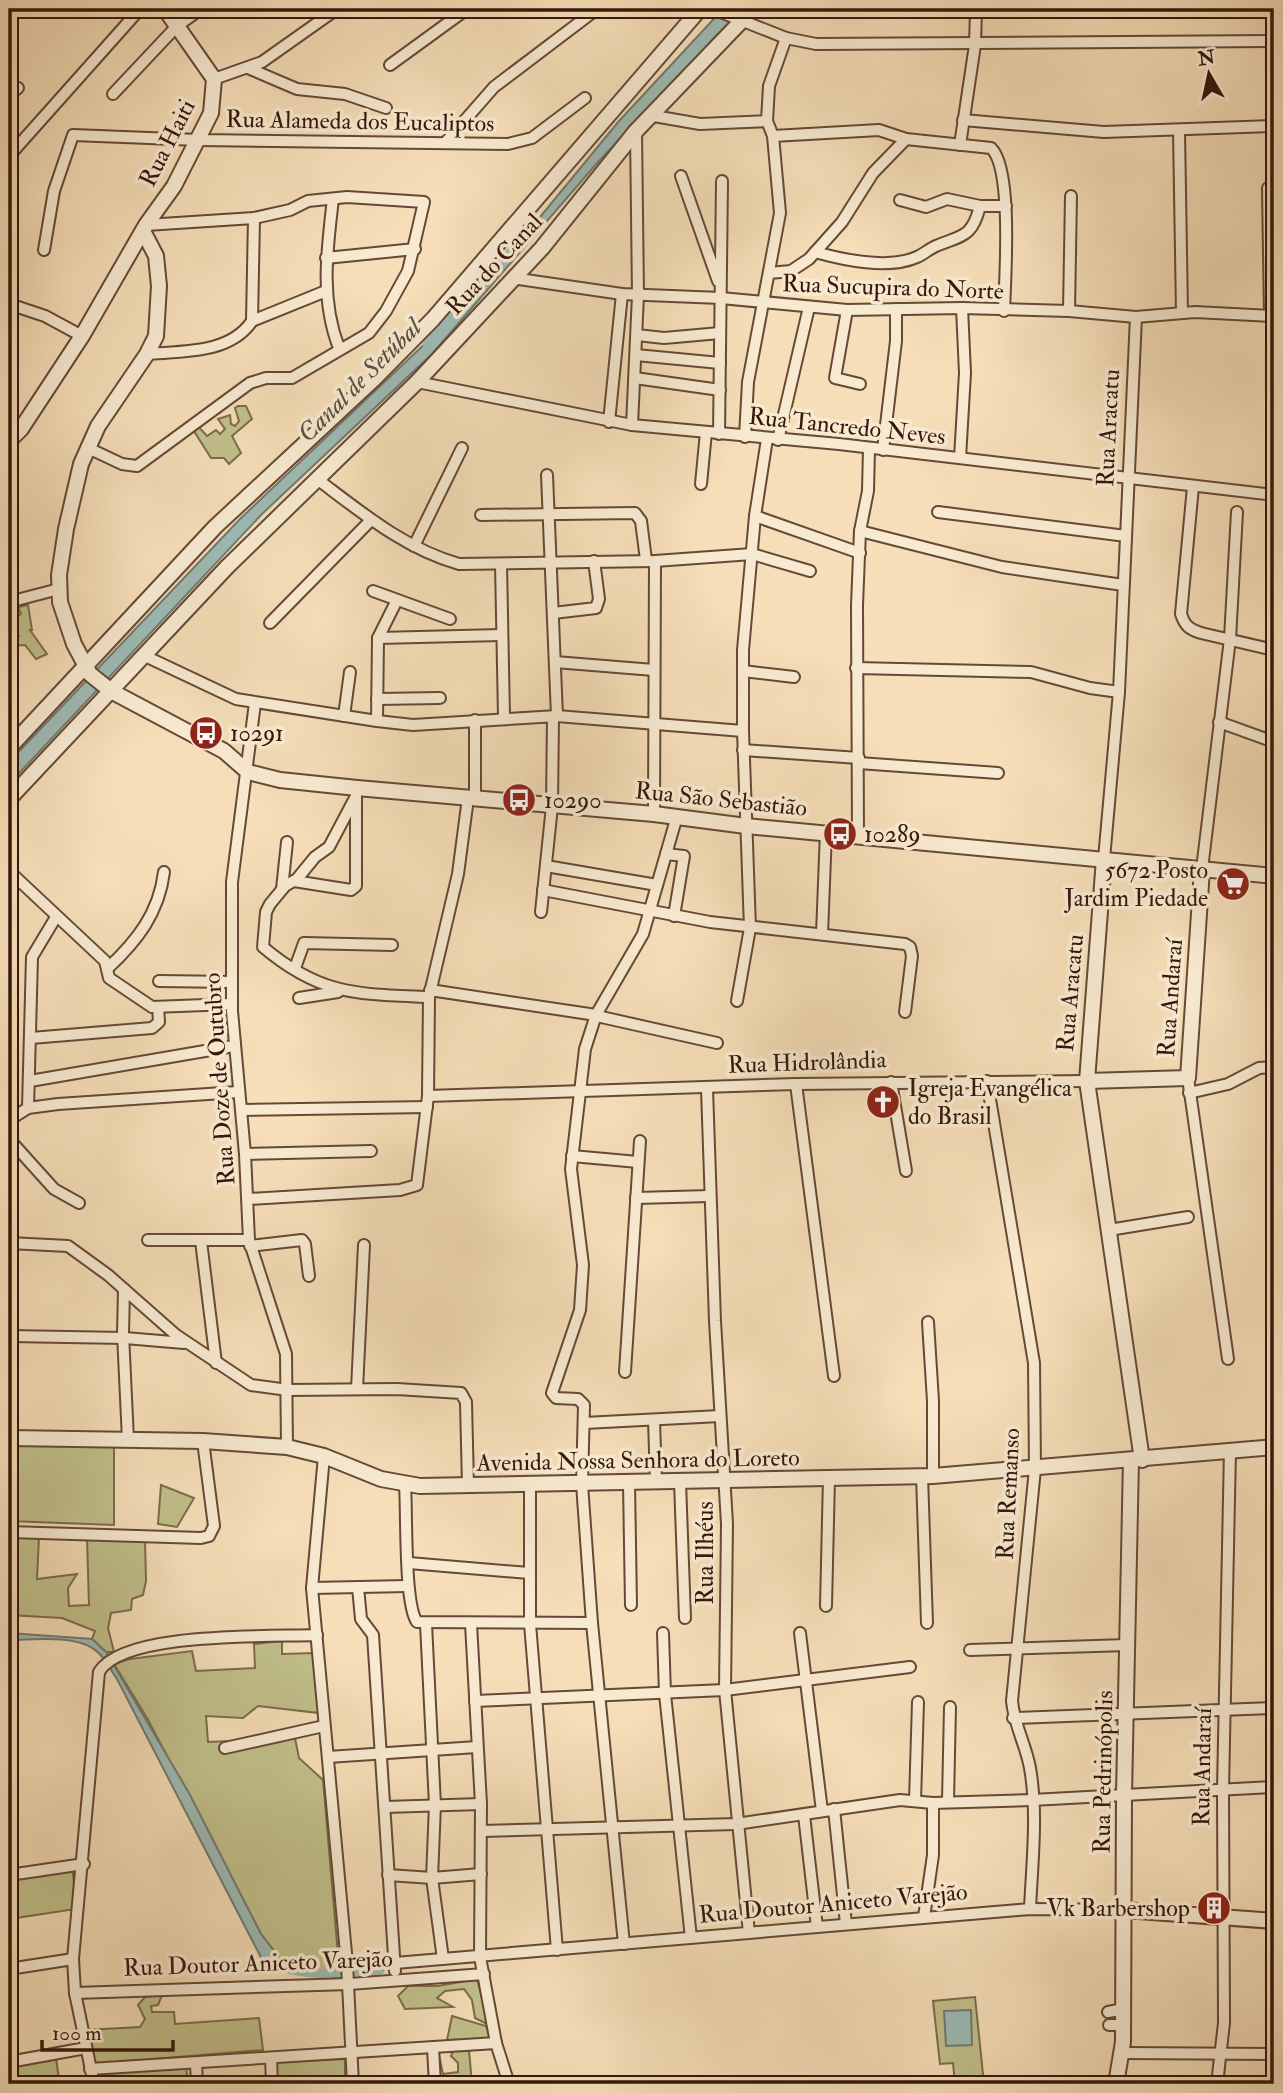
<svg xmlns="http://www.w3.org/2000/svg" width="1283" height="2093" font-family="'IM FELL Double Pica',serif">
<rect width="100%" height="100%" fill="#f5deb8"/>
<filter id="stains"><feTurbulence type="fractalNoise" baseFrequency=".00286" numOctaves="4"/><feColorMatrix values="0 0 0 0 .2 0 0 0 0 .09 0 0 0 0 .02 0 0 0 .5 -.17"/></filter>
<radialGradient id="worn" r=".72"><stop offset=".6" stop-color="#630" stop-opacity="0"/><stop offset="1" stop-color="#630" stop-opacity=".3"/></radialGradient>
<g fill="#c1c08b" stroke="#7b6c4b" stroke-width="2">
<polygon points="238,406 246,406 252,419 232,436 241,453 229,464 224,458 211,458 192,428 197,425 207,436 216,430 220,434 225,429 218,419 230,415 231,424 235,426 239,421 235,408"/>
<polygon points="28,605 32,630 30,630 47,654 36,659 25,645 13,646 12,639 19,636 11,621 21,614 18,607"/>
<polygon points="9,1442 114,1445 114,1525 9,1521"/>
<polygon points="161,1485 194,1498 177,1527 158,1524"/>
<polygon points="9,1536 39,1537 37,1579 77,1574 68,1588 69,1606 89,1605 87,1539 145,1540 146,1581 143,1595 132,1599 131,1610 111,1613 108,1628 114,1652 106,1652 92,1639 95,1631 62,1618 9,1615"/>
<polygon points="282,1641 282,1654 313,1653 319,1713 258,1706 243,1718 206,1716 208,1742 295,1738 299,1758 323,1780 340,1978 285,1965 261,1934 147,1718 114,1664 130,1659 192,1651 196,1671 255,1668 254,1644"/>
<polygon points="67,1869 73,1873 76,1909 9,1919 9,1879"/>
<polygon points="477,1979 489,2025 475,2018 472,2000 464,1989 445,1991 437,1998 453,2007 405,2009 398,1996 408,1986 438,1986"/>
<polygon points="162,1995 158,2005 151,2006 152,2012 174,2012 175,2024 259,2018 263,2050 94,2064 86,2030 140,2027 145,2019 138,2005 145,1997"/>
<polygon points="975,1997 984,2084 955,2084 953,2063 940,2064 933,2001"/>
<polygon points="452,2016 486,2026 491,2039 447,2040"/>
<polygon points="469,2050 472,2084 436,2084 435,2054 439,2055 443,2074 458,2072 458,2063 451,2056 453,2051"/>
<polygon points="56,2058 59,2079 57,2084 9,2084 9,2066"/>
<polygon points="345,2059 345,2084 276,2084 275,2062"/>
<polygon points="186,2066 188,2084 97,2084 95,2072"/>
</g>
<g fill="#9dbbb5" stroke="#737971" stroke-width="2">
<polygon points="723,9 742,9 598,162 432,354 262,514 9,784 9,762 240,519 433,336 522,239 619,121"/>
<path d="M9,1633L92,1639L106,1652L189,1793L261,1934L285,1965L267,1969L117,1679C110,1669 103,1654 92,1648C71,1635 33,1640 9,1640Z"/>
<polygon points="971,2010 972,2045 946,2046 944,2011"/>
</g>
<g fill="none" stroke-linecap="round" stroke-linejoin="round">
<g stroke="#9dbbb5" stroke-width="9">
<polyline points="427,344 526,235"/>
<path d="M272,1962C304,1980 344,1972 380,1970"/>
</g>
<g stroke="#654936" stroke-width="14">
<g id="minor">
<polyline points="713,9 786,38 816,44 1274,41"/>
<polyline points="9,15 17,9"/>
<polyline points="390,65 467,9"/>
<polyline points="248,68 297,89 345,94 386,108"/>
<polyline points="214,79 262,62 337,9"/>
<polyline points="113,94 177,26 201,9"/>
<polyline points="9,95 18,88"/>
<polyline points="654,116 700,124 767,121"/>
<polyline points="963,120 1104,132 1274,126"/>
<polyline points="1179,130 1182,313"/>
<path d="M773,136L879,130L906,139L991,148C1013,168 1005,279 1004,311"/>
<polyline points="445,143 494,87 597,9"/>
<polyline points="960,145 975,45 976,9"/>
<polyline points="9,156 140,9"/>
<polyline points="681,176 718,281"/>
<polyline points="1268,188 1270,315"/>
<path d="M333,199C327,250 320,299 339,348"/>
<polyline points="900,200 926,207 947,199 980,206"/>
<polyline points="44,250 54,191 73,135 199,140 508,144 532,138 585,98"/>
<path d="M815,252C844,260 888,270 917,257C924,254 929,249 936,246C962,235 972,238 980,206H1006"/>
<polyline points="326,258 415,249"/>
<polyline points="769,273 791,271 809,259 842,222 873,173 906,139"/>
<polyline points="512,278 622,294 721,298 847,310 962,308 1069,311 1136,317 1195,312 1274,316"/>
<polyline points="9,304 45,316 82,336"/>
<polyline points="847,310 835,378 860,384"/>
<polyline points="1069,311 1071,196"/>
<polyline points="252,321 254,218"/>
<polyline points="252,321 326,291"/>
<polyline points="637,335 664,338 720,333"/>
<path d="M147,354C183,351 230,354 252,321"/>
<polyline points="636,355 720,363"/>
<polyline points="9,372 12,368"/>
<polyline points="635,378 720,390"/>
<polyline points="417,382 632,425 839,444 1274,495"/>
<polyline points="609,422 622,294"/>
<polyline points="632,425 638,295 636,131"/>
<polyline points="719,434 722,181"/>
<polyline points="745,437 748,382 780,213 773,136 767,121 769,86 786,38"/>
<polyline points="778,440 809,307"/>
<polyline points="88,448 122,464 137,466 250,383 266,378 292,378 369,333 386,311 408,271 424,202 347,197 308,201 290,210 254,218 146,225"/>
<polyline points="883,450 896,341 896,309"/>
<polyline points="960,458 965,373 962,308"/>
<polyline points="547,475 557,716"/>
<path d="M317,479C361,512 405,549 459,564L655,561L752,554L810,571"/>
<polyline points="701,484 706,432"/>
<path d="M1193,487L1181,614C1185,626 1189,629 1201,633L1274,650"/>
<polyline points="938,512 1126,536"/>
<polyline points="481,515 635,513 641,521 646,560"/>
<polyline points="755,516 860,553"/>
<polyline points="860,531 1002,567 1123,585"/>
<polyline points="414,546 462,448"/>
<polyline points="501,564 504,717"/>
<polyline points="373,591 450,619"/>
<polyline points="9,602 59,589"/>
<polyline points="553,613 596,608 599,599 594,561"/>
<polyline points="270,623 371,520"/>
<polyline points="378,638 501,635"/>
<polyline points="145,656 236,699 377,721 413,725 557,716 743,731"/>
<polyline points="555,662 654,670"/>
<polyline points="856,668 1031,672 1090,688 1119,692"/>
<polyline points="743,671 794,677"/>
<polyline points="377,699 440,698"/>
<polyline points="255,703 232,882 232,1011 245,1154 249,1240 286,1354 287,1447"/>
<polyline points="344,716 350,672"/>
<polyline points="377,721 378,638 397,600"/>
<polyline points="1219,722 1274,742"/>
<polyline points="743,750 859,758"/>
<polyline points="859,763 998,773"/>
<path d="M356,796L329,847L315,857L297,879L285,886L270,904L266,912L263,947C321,996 358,994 429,997"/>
<polyline points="475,799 475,720"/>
<polyline points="654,814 655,561"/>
<polyline points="858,835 857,605 860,531 868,491 869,449"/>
<polyline points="666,854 684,856 674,916"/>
<polyline points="1104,859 1119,692 1136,317"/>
<polyline points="546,866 657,885"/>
<polyline points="1202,869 1230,639 1237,512"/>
<polyline points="9,871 105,961 109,978 152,1007 232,1004"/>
<polyline points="294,881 351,890 356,886 356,798"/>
<polyline points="282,889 287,842"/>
<polyline points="543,890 710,922 905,944 910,947 912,956 905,1012"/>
<polyline points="541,912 552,806 553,717"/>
<polyline points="822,934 826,832"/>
<path d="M108,968C137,941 159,913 164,872"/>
<polyline points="295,968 304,943 392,945"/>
<polyline points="159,981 232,982"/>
<polyline points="430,990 596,1015"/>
<polyline points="299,998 338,992"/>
<polyline points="737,1001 750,928 743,731 743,650 755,516 767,439"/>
<polyline points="597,1016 717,1043"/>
<polyline points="31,1038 152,1028 159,1022 158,1007"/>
<polyline points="1188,1078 1228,1359"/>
<polyline points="30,1081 234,1046"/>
<path d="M987,1081L1034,1363L1035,1469L1012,1701C1014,1725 1026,1745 1030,1768C1038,1814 1032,1863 1030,1909"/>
<polyline points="891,1082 906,1171"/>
<polyline points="796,1084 834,1376"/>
<polyline points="707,1089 715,1321 727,1524 725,1690 749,1933"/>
<polyline points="1189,1093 1228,1084 1259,1068 1274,1067"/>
<polyline points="428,1096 796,1084 1087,1081"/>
<polyline points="28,1108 32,957 56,917"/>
<polyline points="241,1110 427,1107"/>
<polyline points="9,1120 28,1108 58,1104 238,1092"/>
<polyline points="9,1139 54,1189 79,1203"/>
<polyline points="245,1154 371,1151"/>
<polyline points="572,1156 638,1162"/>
<polyline points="636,1198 710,1196"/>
<polyline points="248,1199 400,1190 417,1185 428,1096 429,997 458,874 468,798"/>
<polyline points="1109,1230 1188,1217"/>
<polyline points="148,1240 249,1240"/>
<polyline points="201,1241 216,1363"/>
<polyline points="9,1243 68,1246 108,1275 176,1335 251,1385 288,1390 397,1389 461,1393 466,1402 468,1486"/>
<polyline points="250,1246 302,1240 305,1244 309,1276"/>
<polyline points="124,1289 123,1334 128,1440"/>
<polyline points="928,1322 933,1401 933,1476"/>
<polyline points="9,1336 125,1338 184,1343"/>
<polyline points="625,1372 640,1141"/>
<polyline points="357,1389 364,1245"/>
<polyline points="654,1420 656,1482"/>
<polyline points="584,1423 720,1416"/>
<polyline points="324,1456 312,1588 347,1964 353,2084"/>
<polyline points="922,1476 927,1623"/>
<polyline points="680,1482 685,1618"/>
<polyline points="629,1483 631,1605"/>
<polyline points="530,1484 530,1624 557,1950"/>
<path d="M405,1485C407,1512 404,1604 417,1622L592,1623"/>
<polyline points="9,1532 201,1538 209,1536 214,1526 203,1441"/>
<polyline points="409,1563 529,1573"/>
<polyline points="358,1587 361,1619 373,1635 395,1971"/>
<polyline points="312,1588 407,1586"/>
<polyline points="826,1606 829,1478"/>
<polyline points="426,1624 435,1805 432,1878 443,1959"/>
<polyline points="471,1624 481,1804 480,1957 496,2043 509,2084"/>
<polyline points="663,1633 665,1694 691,1938"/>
<polyline points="800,1633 822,1811"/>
<polyline points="970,1650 1127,1645"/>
<polyline points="475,1701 725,1690 910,1667"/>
<polyline points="1013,1718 1274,1708"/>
<polyline points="225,1748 324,1726"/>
<polyline points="328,1757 477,1747"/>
<polyline points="915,1801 918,1702"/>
<polyline points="948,1801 950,1707"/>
<polyline points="385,1807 481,1804"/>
<polyline points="834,1809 846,1924"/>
<polyline points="804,1815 817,1927"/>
<polyline points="481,1831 736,1824 900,1800 933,1803 1032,1800 1274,1787"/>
<polyline points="9,1875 84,1864"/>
<polyline points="388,1875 432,1878 481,1874"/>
<polyline points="924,1917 933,1855 933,1803"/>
<polyline points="624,1944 592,1623 582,1484 584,1405 578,1399 556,1398 552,1393 580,1310 583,1265 571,1169 585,1049 596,1015 643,934 677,816"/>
<polyline points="395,1963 1030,1909 1125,1910"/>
<polyline points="9,1969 73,1959"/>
<polyline points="75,1993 349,1984 484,1974"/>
<polyline points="1108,2012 1124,2009"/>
<polyline points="1109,2025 1123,2025"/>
<polyline points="433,2048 435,2084"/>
<polyline points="1123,2053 1274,2054"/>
<polyline points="271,2058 272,2084"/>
<polyline points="9,2062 86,2048"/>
<polyline points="196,2063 197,2084"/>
<polyline points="90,2069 496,2043"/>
<path d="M94,2084L75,1993L73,1959L99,1672C123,1631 271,1637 317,1635"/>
<polyline points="1217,2084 1224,2023 1223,1790 1230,1450"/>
</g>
</g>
<g stroke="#654936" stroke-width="18">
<g id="tertiary">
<polyline points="143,231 156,256 159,286 156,336 147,354 98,426 81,464 66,529 59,575 60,602 74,644 90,674 111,691 224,751 248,772 280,780 357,788 654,814 746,826 1274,876"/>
<polyline points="9,441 21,429 82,336 146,225 174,186 211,113 214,79 165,9"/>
<polyline points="9,748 215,527 373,380 433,319 700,9"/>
<polyline points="9,799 227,567 417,382 542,248 636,131 753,9"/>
<polyline points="1104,859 1087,1081 1142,1460"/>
<polyline points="1087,1081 1188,1078 1202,869"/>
<polyline points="9,1438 203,1441 287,1447 324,1456 381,1479 420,1486 933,1476 1274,1447"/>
<polyline points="1125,1910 1274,1921"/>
<polyline points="1116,2084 1123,2042 1124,1795 1131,1460"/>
</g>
</g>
<use href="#minor" stroke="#f8ead1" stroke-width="10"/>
<use href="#tertiary" stroke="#f8ead1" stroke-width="14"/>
</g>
<defs>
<g id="bus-disc" transform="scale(1.75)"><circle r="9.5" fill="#8f2418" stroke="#f8ead1"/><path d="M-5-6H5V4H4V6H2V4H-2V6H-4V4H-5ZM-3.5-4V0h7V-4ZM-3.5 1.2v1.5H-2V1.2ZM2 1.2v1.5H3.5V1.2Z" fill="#fff"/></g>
<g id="supermarket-disc" transform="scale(1.75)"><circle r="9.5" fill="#8f2418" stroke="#f8ead1"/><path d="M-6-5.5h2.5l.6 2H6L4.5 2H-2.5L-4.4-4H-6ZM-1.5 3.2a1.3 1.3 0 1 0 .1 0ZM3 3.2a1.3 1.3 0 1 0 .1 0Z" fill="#fff"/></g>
<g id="church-disc" transform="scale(1.75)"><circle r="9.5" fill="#8f2418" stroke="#f8ead1"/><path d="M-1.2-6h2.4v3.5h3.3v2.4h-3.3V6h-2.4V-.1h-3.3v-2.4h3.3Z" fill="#fff"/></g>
<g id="building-disc" transform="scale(1.75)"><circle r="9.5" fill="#8f2418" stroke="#f8ead1"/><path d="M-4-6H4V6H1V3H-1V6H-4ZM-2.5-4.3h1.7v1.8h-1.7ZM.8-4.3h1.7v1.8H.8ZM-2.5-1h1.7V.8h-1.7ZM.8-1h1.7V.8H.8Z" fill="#fff"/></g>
</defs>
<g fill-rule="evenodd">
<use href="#bus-disc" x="206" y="733"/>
<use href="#bus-disc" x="519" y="800"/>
<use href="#bus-disc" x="840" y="834"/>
<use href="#supermarket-disc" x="1233" y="884"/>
<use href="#church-disc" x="883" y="1102"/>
<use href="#building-disc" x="1214" y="1908"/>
</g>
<g text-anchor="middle" stroke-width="7" stroke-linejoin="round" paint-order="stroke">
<g font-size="24" fill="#35170b" stroke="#f8ead1">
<text transform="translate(360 121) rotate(1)" y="8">Rua Alameda dos Eucaliptos</text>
<text transform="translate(167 143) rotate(-63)" y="8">Rua Haiti</text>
<text transform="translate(494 264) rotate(-47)" y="8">Rua do Canal</text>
<text transform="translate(893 287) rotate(2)" y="8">Rua Sucupira do Norte</text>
<text transform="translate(847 426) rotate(6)" y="8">Rua Tancredo Neves</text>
<text transform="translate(1108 428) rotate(-87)" y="8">Rua Aracatu</text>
<text transform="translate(721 799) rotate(6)" y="8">Rua São Sebastião</text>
<text transform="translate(1070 993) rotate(-85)" y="8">Rua Aracatu</text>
<text transform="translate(1170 998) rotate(-86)" y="8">Rua Andaraí</text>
<text transform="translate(807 1062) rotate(-2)" y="8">Rua Hidrolândia</text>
<text transform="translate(219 1079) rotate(-94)" y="8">Rua Doze de Outubro</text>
<text transform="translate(638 1460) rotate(-1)" y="8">Avenida Nossa Senhora do Loreto</text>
<text transform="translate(1008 1494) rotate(-87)" y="8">Rua Remanso</text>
<text transform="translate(705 1553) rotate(-90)" y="8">Rua Ilhéus</text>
<text transform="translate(1202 1767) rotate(-89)" y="8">Rua Andaraí</text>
<text transform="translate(1103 1772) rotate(-89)" y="8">Rua Pedrinópolis</text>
<text transform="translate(833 1903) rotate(-5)" y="8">Rua Doutor Aniceto Varejão</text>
<text transform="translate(258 1963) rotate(-2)" y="8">Rua Doutor Aniceto Varejão</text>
</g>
<g font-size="24" fill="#35170b" stroke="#f8ead1" text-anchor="start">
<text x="230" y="741">10291</text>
<text x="544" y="808">10290</text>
<text x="864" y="842">10289</text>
<text x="1208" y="878" text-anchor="end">5672 Posto<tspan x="1208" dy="28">Jardim Piedade</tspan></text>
<text x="908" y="1096">Igreja Evangélica<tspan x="908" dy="28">do Brasil</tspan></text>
<text x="1190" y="1916" text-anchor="end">Vk Barbershop</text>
</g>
<g font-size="26" font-style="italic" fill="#595046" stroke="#f8ead1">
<text transform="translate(359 380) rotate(-45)" y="9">Canal de Setúbal</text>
</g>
</g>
<rect width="1283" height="2093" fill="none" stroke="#f5deb8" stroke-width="35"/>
<rect x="10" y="10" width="1262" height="2072" fill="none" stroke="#35170b" stroke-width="3.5"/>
<rect x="18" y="18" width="1248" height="2058" fill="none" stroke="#35170b" stroke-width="2"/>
<g transform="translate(1209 74) rotate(351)" stroke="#f8ead1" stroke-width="5" paint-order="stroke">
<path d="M0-5L12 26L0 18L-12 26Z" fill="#35170b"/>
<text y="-10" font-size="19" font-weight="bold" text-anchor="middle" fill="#35170b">N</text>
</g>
<path d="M42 2040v10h131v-10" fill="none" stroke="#35170b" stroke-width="3.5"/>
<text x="52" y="2040" font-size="21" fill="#35170b" stroke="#f8ead1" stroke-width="5" paint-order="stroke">100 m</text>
<rect width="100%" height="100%" filter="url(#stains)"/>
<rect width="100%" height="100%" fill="url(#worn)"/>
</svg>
